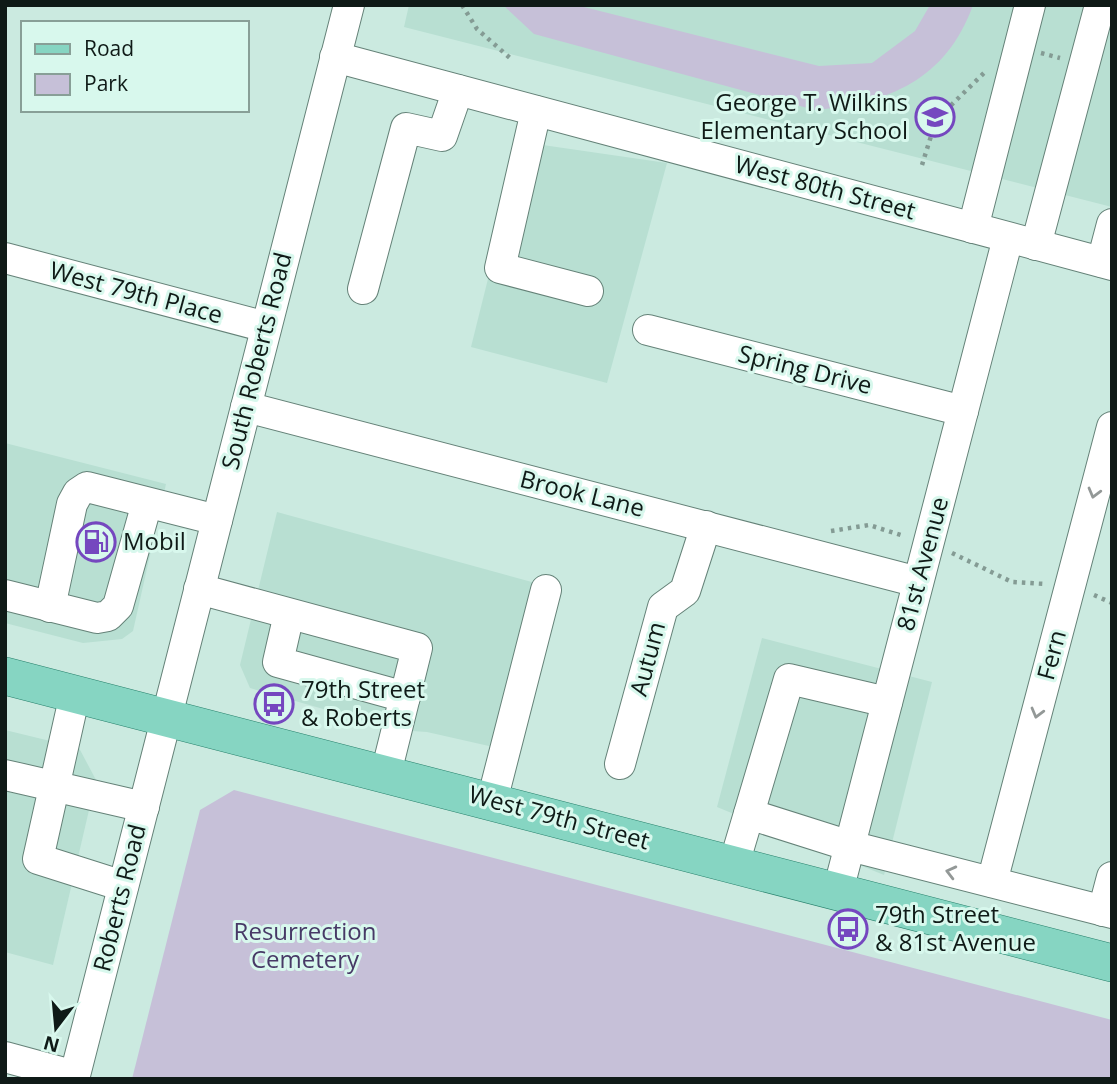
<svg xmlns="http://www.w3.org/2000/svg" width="1117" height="1084" font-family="'Open Sans',sans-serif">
<rect width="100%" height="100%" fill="#cbeae0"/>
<g fill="#b8dfd2">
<polygon points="409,5 1112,5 1112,207 404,27"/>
<polygon points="522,142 667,163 607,383 471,347"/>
<polygon points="5,443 166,484 133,631 122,639 83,643 5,623"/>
<polygon points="277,512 561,590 516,752 427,732 397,730 250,688 240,665"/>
<polygon points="762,638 932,682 884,875 717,807"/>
<polygon points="5,730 79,748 96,780 53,965 5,952"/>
</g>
<g fill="#c6c0d8">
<path d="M503,5H576L819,66L872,63L915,31L930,5H973C946,80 889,103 815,110L534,34Z"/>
<polygon points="234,790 1112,1020 1112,1079 132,1079 200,810"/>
</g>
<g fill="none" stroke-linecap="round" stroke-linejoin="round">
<g stroke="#658278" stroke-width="32">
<g id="minor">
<polyline points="335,57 1112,265"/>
<polyline points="536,111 500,268 588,291"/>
<polyline points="973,228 1030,5"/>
<polyline points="1036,245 1100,5"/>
<polyline points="5,258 266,327"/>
<polyline points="1102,262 1112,224"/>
<polyline points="363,289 406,128 442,136 458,90"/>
<polyline points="648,330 963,411"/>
<polyline points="246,407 918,582"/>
<polyline points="199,589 417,648 386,773"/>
<polyline points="5,595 97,618 108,616 118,606 147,503"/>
<polyline points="50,607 72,504 78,493 87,487 217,520"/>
<polyline points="289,614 278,662 405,697"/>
<polyline points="75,694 38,859 123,886"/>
<polyline points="620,764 663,607 685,591 706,526"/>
<polyline points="5,775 144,807"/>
<polyline points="492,801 546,590"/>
<polyline points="749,814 850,846 1112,913"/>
<polyline points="734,864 789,679 887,702"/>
<polyline points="992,882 1112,427"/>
<polyline points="838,891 1008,238"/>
<polyline points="1103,911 1112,877"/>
<polyline points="5,1057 75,1076"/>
<polyline points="74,1079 349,5"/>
</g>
</g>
<g stroke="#28816c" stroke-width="38">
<polyline id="major" points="5,676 1112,963"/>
</g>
<g stroke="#849b94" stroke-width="4.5" stroke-dasharray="3.5 5" stroke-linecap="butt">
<polyline points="462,5 477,29 510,58"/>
<polyline points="1041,53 1060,58"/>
<polyline points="922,165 936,120 984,73"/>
<polyline points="831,531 869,525 904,536"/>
<polyline points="952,553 1012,582 1045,584"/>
<polyline points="1094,595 1112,603"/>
</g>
<use href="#minor" stroke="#fff" stroke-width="30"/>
<use href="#major" stroke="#86d5c2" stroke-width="37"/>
</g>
<defs><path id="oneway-chevron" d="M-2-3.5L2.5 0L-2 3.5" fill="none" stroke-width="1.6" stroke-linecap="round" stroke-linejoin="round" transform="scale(1.75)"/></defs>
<g stroke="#939897">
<use href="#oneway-chevron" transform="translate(1094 493) rotate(105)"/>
<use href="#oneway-chevron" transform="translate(1037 713) rotate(105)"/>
<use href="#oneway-chevron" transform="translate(951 872) rotate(-166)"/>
</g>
<defs>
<g id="school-ring" transform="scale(2.0125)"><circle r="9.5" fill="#d8f8ed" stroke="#7547bf" stroke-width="1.5"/><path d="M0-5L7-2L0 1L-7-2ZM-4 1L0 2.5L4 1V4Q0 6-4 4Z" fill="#7547bf"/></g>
<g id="fuel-ring" transform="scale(2.0125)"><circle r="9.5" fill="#d8f8ed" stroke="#7547bf" stroke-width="1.5"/><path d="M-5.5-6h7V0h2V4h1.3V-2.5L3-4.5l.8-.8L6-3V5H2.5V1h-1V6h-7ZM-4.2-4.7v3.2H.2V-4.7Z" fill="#7547bf"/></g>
<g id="bus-ring" transform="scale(2.0125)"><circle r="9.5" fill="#d8f8ed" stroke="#7547bf" stroke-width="1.5"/><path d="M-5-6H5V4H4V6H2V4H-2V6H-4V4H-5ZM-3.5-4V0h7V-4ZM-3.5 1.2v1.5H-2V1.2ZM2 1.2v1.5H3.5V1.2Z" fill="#7547bf"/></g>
</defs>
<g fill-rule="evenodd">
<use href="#school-ring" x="935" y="117"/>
<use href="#fuel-ring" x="96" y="542"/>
<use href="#bus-ring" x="274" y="704"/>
<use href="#bus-ring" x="848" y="929"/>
</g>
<g text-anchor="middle" stroke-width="6" stroke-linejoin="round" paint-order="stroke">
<g font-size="24" fill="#0f1a17" stroke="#d8f8ed" text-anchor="start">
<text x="908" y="111" text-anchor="end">George T. Wilkins<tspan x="908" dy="28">Elementary School</tspan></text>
<text x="123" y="550">Mobil</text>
<text x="301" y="698">79th Street<tspan x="301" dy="28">&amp; Roberts</tspan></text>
<text x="875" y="923">79th Street<tspan x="875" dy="28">&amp; 81st Avenue</tspan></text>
</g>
<g font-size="24" fill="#0f1a17" stroke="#d8f8ed">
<text transform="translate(825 188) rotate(15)" y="8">West 80th Street</text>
<text transform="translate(136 293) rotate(15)" y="8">West 79th Place</text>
<text transform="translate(257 361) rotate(-76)" y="8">South Roberts Road</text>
<text transform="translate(805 370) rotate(14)" y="8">Spring Drive</text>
<text transform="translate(582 494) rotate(14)" y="8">Brook Lane</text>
<text transform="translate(923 564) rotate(-75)" y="8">81st Avenue</text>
<text transform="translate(1052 655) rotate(-75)" y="8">Fern</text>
<text transform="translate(648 659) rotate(-75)" y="8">Autum</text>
<text transform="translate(559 818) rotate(15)" y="8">West 79th Street</text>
<text transform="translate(120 898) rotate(-76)" y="8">Roberts Road</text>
</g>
<g font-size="24" fill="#473966" stroke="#d8f8ed">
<text x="305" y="940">Resurrection<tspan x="305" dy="28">Cemetery</tspan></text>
</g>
</g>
<rect width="1117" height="1084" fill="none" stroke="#0f1a17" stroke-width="14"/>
<rect x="21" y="21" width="228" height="91" fill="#d8f8ed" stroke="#889f97" stroke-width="2"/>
<rect x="35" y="44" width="35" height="10" fill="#86d5c2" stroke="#889f97" stroke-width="2"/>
<text x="84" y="56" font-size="21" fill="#0f1a17">Road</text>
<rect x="35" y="74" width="35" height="21" fill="#c6c0d8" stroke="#889f97" stroke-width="2"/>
<text x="84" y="91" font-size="21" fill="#0f1a17">Park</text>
<g transform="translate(56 1028) rotate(196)" stroke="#d8f8ed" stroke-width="5" paint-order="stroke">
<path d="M0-5L12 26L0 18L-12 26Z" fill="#0f1a17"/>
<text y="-10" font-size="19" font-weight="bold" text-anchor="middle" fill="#0f1a17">N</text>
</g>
</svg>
